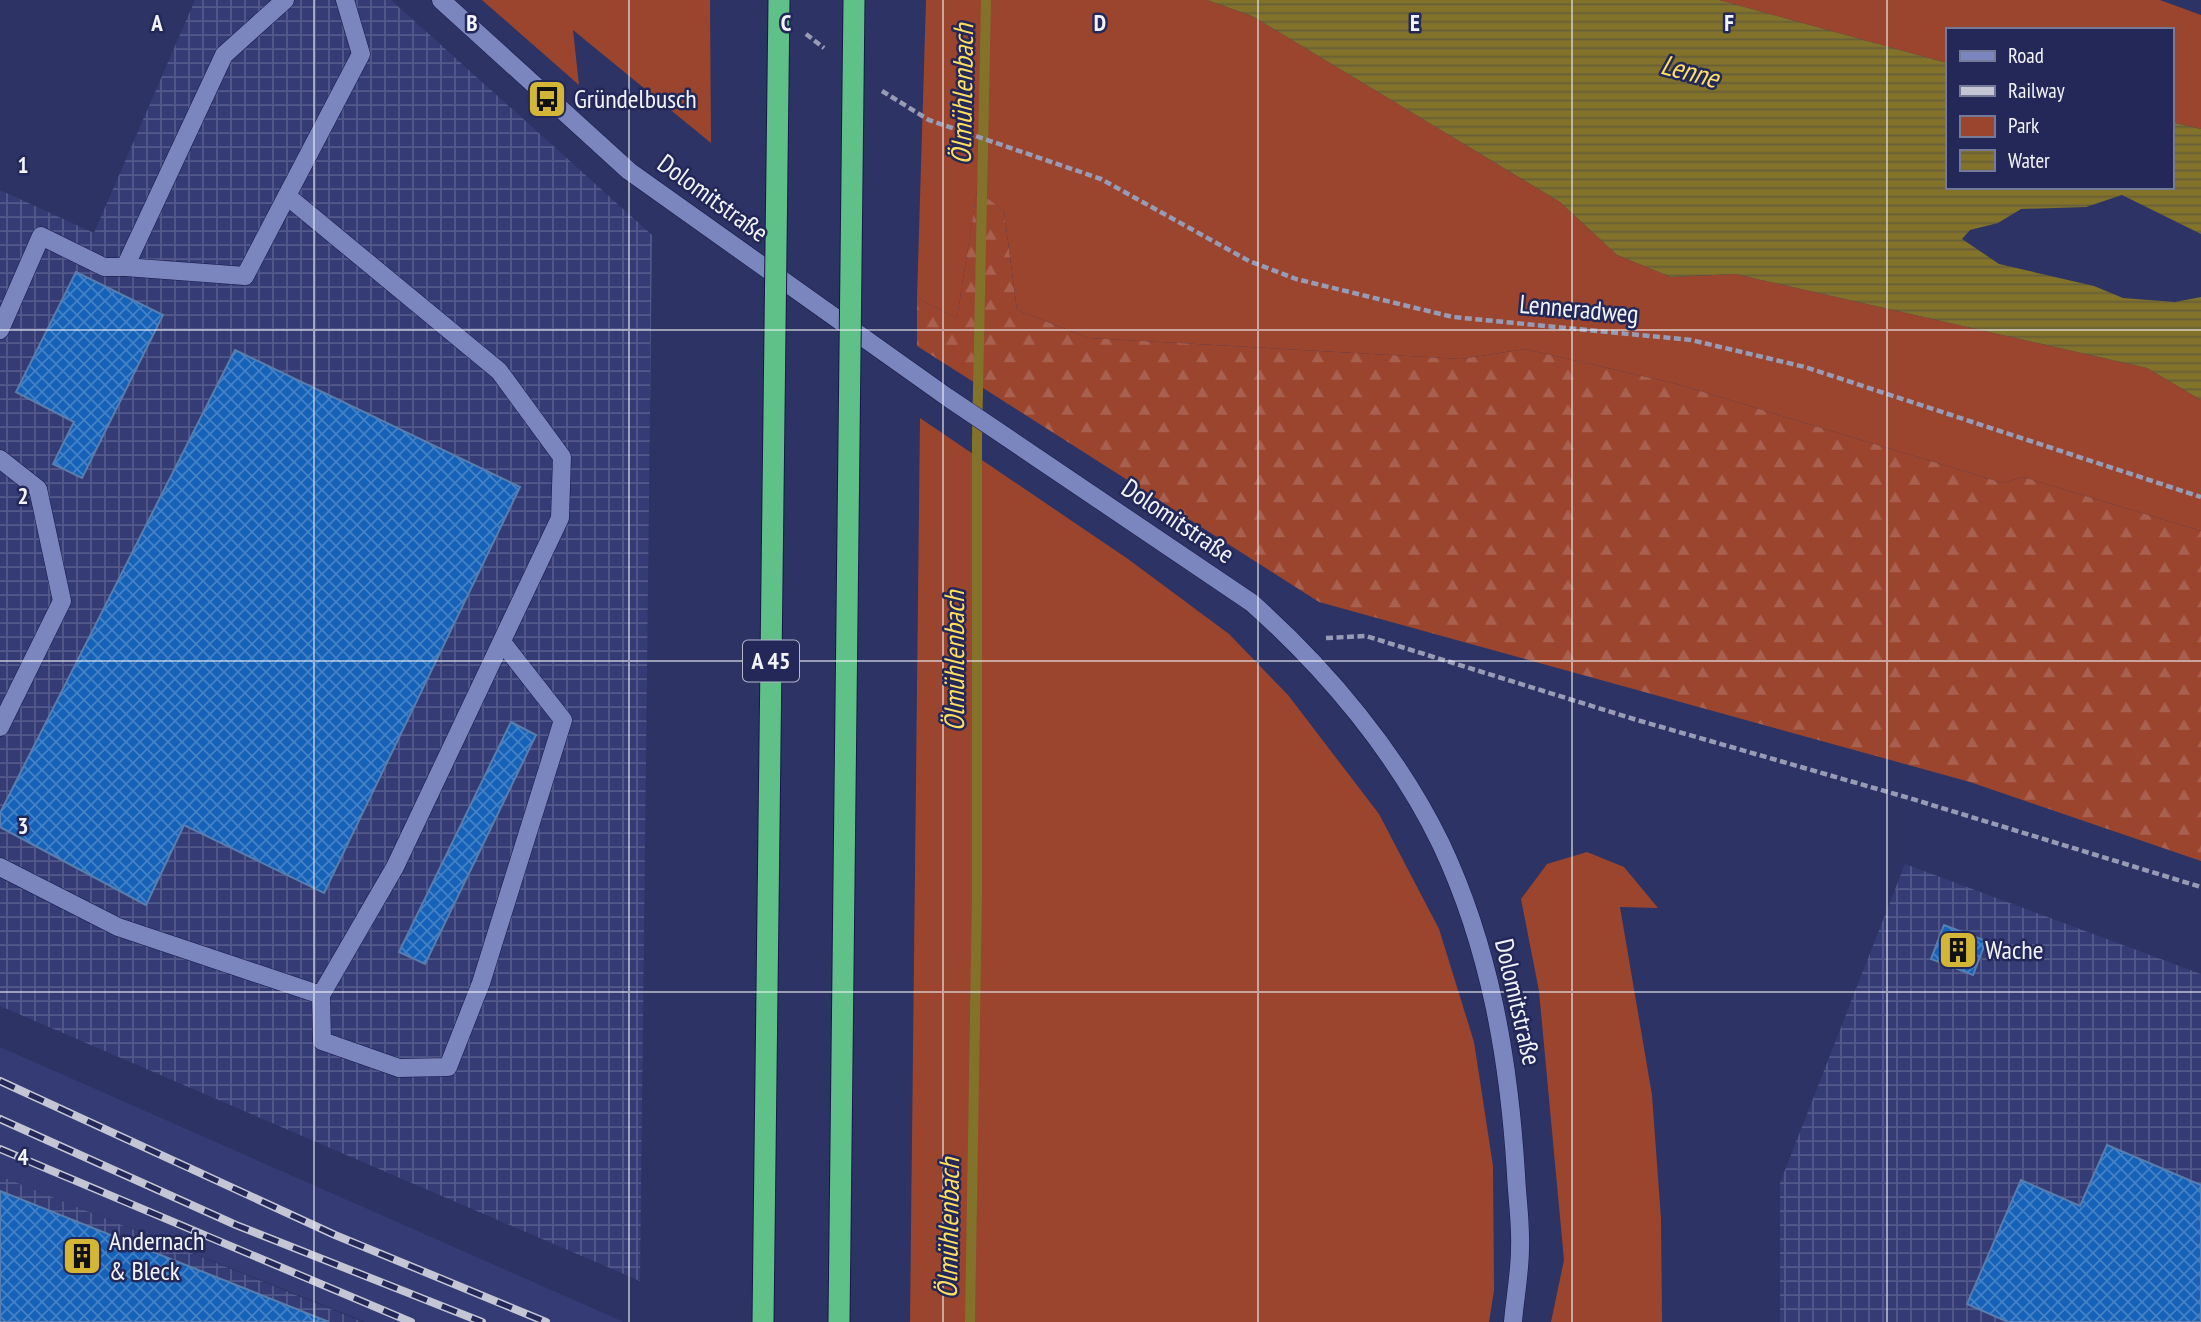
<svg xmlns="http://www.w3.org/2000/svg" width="2201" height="1322" font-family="'PT Sans Narrow',sans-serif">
<defs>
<pattern id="industrial-grid" width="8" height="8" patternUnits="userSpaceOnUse" patternTransform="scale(1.75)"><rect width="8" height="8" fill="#353c75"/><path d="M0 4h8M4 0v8" fill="none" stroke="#53598a"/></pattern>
<pattern id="forest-firs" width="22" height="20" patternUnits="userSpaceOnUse" patternTransform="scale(1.75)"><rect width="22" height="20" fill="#9b452f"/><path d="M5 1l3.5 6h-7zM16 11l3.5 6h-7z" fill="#a9604e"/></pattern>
<pattern id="water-rules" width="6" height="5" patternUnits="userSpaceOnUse" patternTransform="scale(1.75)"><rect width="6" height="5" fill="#83722a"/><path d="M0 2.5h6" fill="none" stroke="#665e3a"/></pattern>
<pattern id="building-cross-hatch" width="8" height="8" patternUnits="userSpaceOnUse" patternTransform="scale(1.75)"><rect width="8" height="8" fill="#1662b9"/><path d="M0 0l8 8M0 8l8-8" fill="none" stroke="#4481c7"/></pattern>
</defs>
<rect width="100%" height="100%" fill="#2d3364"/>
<polygon fill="#353c75" points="0,1047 624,1322 366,1322 0,1176"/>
<g fill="url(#industrial-grid)">
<polygon points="195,0 391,0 652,235 640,1281 0,1006 0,190 94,233"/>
<polygon points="1905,864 2201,974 2201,1322 1780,1322 1780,1183"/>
<polygon points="0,1176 333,1310 363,1322 0,1322"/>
</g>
<g fill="#9b452f">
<polygon points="482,0 710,0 711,143 573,30 579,85"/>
<polygon points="926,0 1207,0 1252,16 1560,202 1617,255 1671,277 1735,274 2147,368 2201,400 2201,531 2023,477 2003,483 1677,384 1525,349 1461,359 1088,338 1017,310 1004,211 977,191 957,318 917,298"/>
<polygon points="1719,0 2160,0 2201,15 2201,129 2171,122 2171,30 1947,30 1947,63"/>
<polygon points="920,418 1128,559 1229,634 1288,695 1379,814 1439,929 1474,1042 1493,1166 1494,1290 1489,1322 910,1322"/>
<polygon points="1587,852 1624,867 1658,908 1620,907 1652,1095 1661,1219 1662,1322 1551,1322 1564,1260 1539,991 1521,899 1547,864"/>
</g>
<polygon fill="url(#forest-firs)" points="977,190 1004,211 1017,310 1088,338 1461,359 1525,349 1677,384 2003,483 2023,477 2201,531 2201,861 1970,782 1319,602 917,346 917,298 957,318"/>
<polygon fill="url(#water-rules)" points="1207,0 1719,0 1947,63 1947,187 2171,187 2171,122 2201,129 2201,234 2122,195 2086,207 2021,209 1998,223 1970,230 1962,239 1999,264 2094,286 2123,298 2175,302 2201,297 2201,400 2147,368 1735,274 1671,277 1617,255 1560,202 1252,16"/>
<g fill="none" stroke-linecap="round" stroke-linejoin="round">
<polyline stroke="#83722a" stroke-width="10" points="970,1322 977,895 977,440 986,0"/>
</g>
<g fill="url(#building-cross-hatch)" stroke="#597dae" stroke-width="2">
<polygon points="76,272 163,315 82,478 53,464 74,422 16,392"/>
<polygon points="235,350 520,487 324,893 184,825 146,905 0,827 0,813"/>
<polygon points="511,722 536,735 425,964 399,952"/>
<polygon points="1944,925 1986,941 1973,975 1931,959"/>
<polygon points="2107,1145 2201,1185 2201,1322 2008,1322 1967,1304 2021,1180 2080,1206"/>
<polygon points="0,1191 329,1322 0,1322"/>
</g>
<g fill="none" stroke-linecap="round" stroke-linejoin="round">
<g stroke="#161947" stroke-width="19">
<g id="minor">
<path d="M441,0L629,171L947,397L1252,603C1327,670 1397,753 1441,844C1490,948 1509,1060 1516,1174C1517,1198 1521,1223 1520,1248C1520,1272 1515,1298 1513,1322"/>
<polyline points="125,267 245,276 361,54 345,0"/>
<polyline points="0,330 41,236 104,267 125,267 224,55 285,0"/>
<polyline points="0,459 38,489 62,601 0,727"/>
<polyline points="0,867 118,927 321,995 395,867 560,518 562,457 499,371 287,196"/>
<polyline points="321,995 322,1041 399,1068 448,1067 481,983 563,720 502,642"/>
</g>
</g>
<g stroke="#989bb5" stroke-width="4.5" stroke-dasharray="7 3.5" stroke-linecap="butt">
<polyline points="806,34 824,48"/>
<polyline points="882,91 929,120 1101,179 1249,261 1296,279 1453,317 1691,340 1805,367 2201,497"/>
<polyline points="1326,638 1366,636 1637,720 1909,798 2201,887"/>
</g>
<use href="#minor" stroke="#7b85be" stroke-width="18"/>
<g stroke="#c4c6d6" stroke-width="8">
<g id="rail">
<polyline points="0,1081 335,1235 546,1322"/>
<polyline points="0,1119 236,1225 482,1322"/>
<polyline points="0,1149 411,1322"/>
</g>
</g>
<use href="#rail" stroke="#232859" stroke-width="5" stroke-dasharray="16" stroke-linecap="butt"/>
<g stroke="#161947" stroke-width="23" stroke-linecap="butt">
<g id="highway-bridge">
<polyline points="763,1322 779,0"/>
<polyline points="839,1322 854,0"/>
</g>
</g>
<use href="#highway-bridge" stroke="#60c188" stroke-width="21"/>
</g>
<path fill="none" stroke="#f3f4fa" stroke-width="2" stroke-opacity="0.55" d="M314,0V1322M629,0V1322M943,0V1322M1258,0V1322M1572,0V1322M1887,0V1322M0,330H2201M0,661H2201M0,992H2201"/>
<defs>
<g id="bus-square" transform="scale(2.0125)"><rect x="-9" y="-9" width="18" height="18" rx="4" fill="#d3b635" stroke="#232859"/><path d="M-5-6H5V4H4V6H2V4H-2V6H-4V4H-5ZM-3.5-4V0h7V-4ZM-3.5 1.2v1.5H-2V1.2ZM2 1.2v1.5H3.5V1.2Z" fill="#111"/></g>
<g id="building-square" transform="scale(2.0125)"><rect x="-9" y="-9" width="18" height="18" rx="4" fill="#d3b635" stroke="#232859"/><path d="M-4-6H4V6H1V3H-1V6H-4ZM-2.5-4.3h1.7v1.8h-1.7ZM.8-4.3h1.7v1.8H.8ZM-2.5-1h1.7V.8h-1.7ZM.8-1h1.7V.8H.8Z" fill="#111"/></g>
</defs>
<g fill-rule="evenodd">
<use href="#bus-square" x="547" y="99"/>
<use href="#building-square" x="1958" y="950"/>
<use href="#building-square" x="82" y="1256"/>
</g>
<g text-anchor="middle" stroke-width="5" stroke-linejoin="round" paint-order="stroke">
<rect fill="#232859" stroke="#b5b7ca" stroke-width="2" x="743" y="640.5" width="56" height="41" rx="5"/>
<g font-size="24" font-weight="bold" fill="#f3f4fa">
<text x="771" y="669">A 45</text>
</g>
<g font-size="26" fill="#f3f4fa" stroke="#232859" text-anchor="start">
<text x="574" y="108">Gründelbusch</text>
<text x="1985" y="959">Wache</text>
<text x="109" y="1250">Andernach<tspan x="109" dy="30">&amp; Bleck</tspan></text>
</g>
<g font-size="26" fill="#f3f4fa" stroke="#232859">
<text transform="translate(713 198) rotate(36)" y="9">Dolomitstraße</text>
<text transform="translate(1579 309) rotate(5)" y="9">Lenneradweg</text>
<text transform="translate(1178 521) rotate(34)" y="9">Dolomitstraße</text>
<text transform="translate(1518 1002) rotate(77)" y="9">Dolomitstraße</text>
</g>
<g font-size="28" font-style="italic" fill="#fedf60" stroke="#232859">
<text transform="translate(1690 71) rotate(15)" y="10">Lenne</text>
<text transform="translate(962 94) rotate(-89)" y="10">Ölmühlenbach</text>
<text transform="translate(954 661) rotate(-90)" y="10">Ölmühlenbach</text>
<text transform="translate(948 1228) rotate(-89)" y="10">Ölmühlenbach</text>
</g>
</g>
<g font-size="23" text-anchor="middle" font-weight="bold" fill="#f3f4fa" stroke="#232859" stroke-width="5" stroke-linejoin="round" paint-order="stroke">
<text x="157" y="31">A</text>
<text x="472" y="31">B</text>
<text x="786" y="31">C</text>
<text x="1100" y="31">D</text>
<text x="1415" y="31">E</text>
<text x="1729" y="31">F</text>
<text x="23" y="173">1</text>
<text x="23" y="504">2</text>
<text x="23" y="834">3</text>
<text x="23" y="1165">4</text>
</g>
<rect x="1946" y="28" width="228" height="161" fill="#232859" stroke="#767a99" stroke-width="2"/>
<rect x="1960" y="51" width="35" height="10" fill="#7b85be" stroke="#767a99" stroke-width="2"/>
<text x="2008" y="63" font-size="21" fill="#f3f4fa">Road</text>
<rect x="1960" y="86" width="35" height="10" fill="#c4c6d6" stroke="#767a99" stroke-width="2"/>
<text x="2008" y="98" font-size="21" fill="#f3f4fa">Railway</text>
<rect x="1960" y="116" width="35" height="21" fill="#9b452f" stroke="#767a99" stroke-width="2"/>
<text x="2008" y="133" font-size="21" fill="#f3f4fa">Park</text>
<rect x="1960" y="150" width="35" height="21" fill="url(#water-rules)" stroke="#767a99" stroke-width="2"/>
<text x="2008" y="168" font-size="21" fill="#f3f4fa">Water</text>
</svg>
